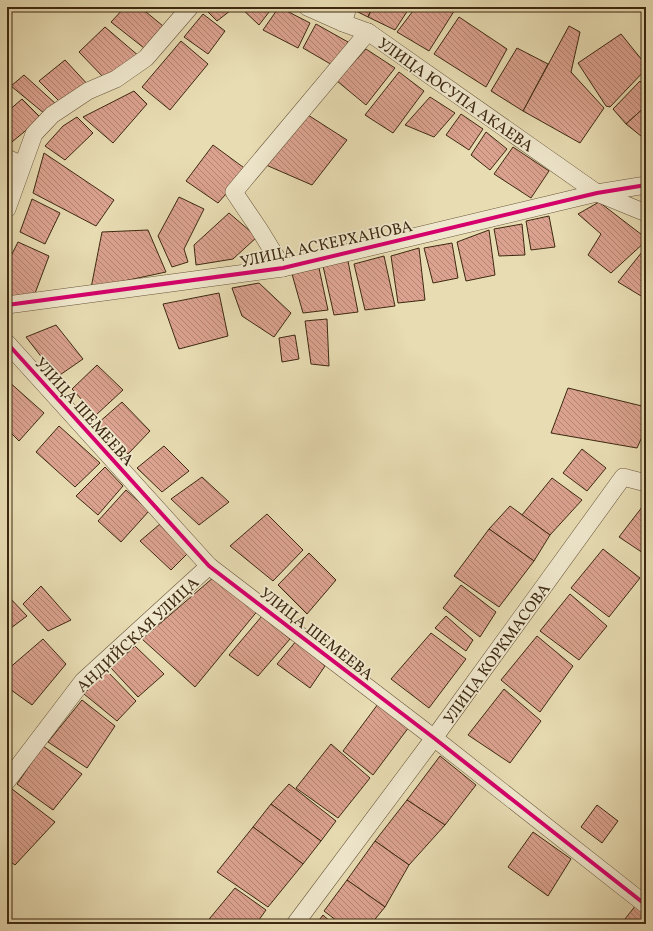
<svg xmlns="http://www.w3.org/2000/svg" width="653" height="931" font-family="Vollkorn,serif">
<defs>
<pattern id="building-back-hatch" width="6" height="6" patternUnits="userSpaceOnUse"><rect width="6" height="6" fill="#dba28f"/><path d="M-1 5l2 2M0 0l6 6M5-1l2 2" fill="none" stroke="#b38473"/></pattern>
</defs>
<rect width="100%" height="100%" fill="#e8dcb3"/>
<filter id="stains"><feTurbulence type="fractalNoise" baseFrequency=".005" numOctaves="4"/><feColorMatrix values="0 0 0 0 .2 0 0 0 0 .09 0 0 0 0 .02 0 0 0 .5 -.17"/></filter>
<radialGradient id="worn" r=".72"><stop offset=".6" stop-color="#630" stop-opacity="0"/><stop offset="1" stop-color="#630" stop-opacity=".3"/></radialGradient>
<g fill="url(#building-back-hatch)" stroke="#3d2911">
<polygon points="125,7 140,7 163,26 144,48 111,22"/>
<polygon points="208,7 235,7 217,21 206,10"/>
<polygon points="240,7 273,7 259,25"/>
<polygon points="279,7 310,23 298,48 263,30"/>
<polygon points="355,7 372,7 368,17 354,10"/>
<polygon points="373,7 410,7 395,30 368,17"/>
<polygon points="416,7 456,8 429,51 397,32"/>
<polygon points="203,14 225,31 208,54 184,37"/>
<polygon points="459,17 507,49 486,87 434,54"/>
<polygon points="316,24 348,42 334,66 303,48"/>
<polygon points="569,26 580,32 571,72 604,108 580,143 523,111"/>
<polygon points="105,27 140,57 106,80 79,52"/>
<polygon points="621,34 646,65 646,69 610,107 606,106 578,63"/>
<polygon points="181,41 208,64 170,110 142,87"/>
<polygon points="517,48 548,64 523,111 491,91"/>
<polygon points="366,49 395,68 366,105 337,81"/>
<polygon points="65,60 90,87 60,102 39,81"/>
<polygon points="399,72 424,91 393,133 365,115"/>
<polygon points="24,75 57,105 45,114 11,86"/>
<polygon points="640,81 646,88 646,106 626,124 613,109"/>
<polygon points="134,91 147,104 113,143 83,117"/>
<polygon points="430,97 455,113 434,137 405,125"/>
<polygon points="22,99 41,118 7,146 7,112"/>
<polygon points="646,106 646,140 626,124"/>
<polygon points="461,114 483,129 469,150 446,135"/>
<polygon points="308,115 347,140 312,185 266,165"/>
<polygon points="77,117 93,133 65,160 45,146 63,126"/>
<polygon points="486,132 507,149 490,170 471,155"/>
<polygon points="213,145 247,170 218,203 186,181"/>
<polygon points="513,147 549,171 531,198 494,174"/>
<polygon points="44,153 114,200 96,226 33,193"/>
<polygon points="179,197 204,209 184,249 188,262 172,267 158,236"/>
<polygon points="32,199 60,213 45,244 20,232"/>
<polygon points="599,202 646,238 646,241 611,273 588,255 601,234 578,214"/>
<polygon points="229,213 257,237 233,259 196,265 194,245"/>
<polygon points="549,216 555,247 531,250 526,221"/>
<polygon points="522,224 525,255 499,256 494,229"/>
<polygon points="148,230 166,272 91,288 102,232"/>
<polygon points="489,230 495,275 466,281 457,242"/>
<polygon points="18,242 49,256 34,296 7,303 7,264"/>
<polygon points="452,243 458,278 433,283 424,248"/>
<polygon points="646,247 646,299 618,282"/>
<polygon points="419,248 425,300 398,303 391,256"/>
<polygon points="384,256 395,306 365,310 354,264"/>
<polygon points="348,261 358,312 334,315 323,266"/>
<polygon points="319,268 328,310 303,313 292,274"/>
<polygon points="259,283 291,313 274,337 242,316 232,288"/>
<polygon points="219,293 228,336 179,349 163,304"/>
<polygon points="327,319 329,366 311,364 305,321"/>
<polygon points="56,325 83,359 57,377 26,337"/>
<polygon points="295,335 299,359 282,362 279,338"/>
<polygon points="97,365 123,390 96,415 72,389"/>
<polygon points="8,381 44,413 19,441 7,429 7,382"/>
<polygon points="568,388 646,407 646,428 637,448 551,433"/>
<polygon points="122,402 150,431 128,454 97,424"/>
<polygon points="59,426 100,463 75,487 36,452"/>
<polygon points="164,446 189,471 162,492 137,468"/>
<polygon points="582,449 606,468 587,491 563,473"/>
<polygon points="105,467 123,486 98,515 76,496"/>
<polygon points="202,477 229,502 199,525 171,499"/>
<polygon points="552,478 582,500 550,535 522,515"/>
<polygon points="126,490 149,511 121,542 98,521"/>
<polygon points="646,502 646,555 619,537"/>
<polygon points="510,506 550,535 534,561 489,529"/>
<polygon points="267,514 303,550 273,581 230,546"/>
<polygon points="160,524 189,552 171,570 140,541"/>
<polygon points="489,529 534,561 499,607 454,576"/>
<polygon points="603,549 640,578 609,617 571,588"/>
<polygon points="309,553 336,580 307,614 278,585"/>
<polygon points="214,577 259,609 195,687 142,639"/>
<polygon points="461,585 496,612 480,637 443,608"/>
<polygon points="41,586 71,620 48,631 23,604"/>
<polygon points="570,594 607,626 579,660 540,631"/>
<polygon points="7,595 27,616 7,631"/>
<polygon points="262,616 290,639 258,676 229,655"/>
<polygon points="446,616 473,640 466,651 435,628"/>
<polygon points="431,633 466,659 429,708 391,679"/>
<polygon points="537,636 573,666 540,712 501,680"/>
<polygon points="43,639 66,664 32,705 7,687 7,670"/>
<polygon points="297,640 325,666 310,688 277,664"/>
<polygon points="135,646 164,674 138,697 111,668"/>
<polygon points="106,670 136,701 117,721 84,694"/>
<polygon points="504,689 541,721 510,763 468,735"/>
<polygon points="82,700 115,726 87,768 48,742"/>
<polygon points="378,704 409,727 373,775 343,751"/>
<polygon points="331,744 370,778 338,818 296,788"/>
<polygon points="43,746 82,774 53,810 17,784"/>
<polygon points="440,756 476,785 445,825 407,800"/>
<polygon points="289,784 336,821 321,841 271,804"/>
<polygon points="12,789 55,822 15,865 7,859 7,796"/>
<polygon points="407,800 445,825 409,865 375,841"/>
<polygon points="271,804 321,841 303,864 253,827"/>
<polygon points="597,805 618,821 602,843 581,827"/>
<polygon points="253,827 303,864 268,907 217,872"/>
<polygon points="533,832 571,859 548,896 508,867"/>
<polygon points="375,841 409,865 385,907 347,880"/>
<polygon points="347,880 385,907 371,924 341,924 324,911"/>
<polygon points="235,888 266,910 256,924 205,924"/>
<polygon points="636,905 646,914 646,924 621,924"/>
<polygon points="323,915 333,924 316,924"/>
</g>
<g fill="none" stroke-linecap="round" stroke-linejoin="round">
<g stroke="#68563a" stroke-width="18">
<g id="minor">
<polyline points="307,7 343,23 368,32 597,193 646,213"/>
<polyline points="343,23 348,7"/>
<polyline points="7,158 22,165"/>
<polyline points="7,209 34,134 52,115 88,91 116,79 146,58 190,7"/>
<polyline points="283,268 259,229 234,192 368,32"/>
<polyline points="7,305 283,268 597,193 646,185"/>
<polyline points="7,343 209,566 434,738 646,905"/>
<polyline points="7,781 83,681 209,566"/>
<polyline points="295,924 434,738 623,477 646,483"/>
</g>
</g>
<use href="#minor" stroke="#f0e8ce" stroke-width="17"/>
<g stroke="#f0e8ce" stroke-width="6">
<g id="cycleway">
<polyline points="7,305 283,268 597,193 646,185"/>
<polyline points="7,343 209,566 434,738 646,905"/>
</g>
</g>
<use href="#cycleway" stroke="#d6006c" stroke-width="4"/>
</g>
<g text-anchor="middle" stroke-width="3.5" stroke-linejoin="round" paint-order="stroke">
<g font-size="16" fill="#3d2911" stroke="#f0e8ce">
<text transform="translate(456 94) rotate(35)" y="6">УЛИЦА ЮСУПА АКАЕВА</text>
<text transform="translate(326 243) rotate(-12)" y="6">УЛИЦА АСКЕРХАНОВА</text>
<text transform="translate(85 411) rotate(48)" y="6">УЛИЦА ШЕМЕЕВА</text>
<text transform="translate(317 633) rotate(38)" y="6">УЛИЦА ШЕМЕЕВА</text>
<text transform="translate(137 634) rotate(-43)" y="6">АНДИЙСКАЯ УЛИЦА</text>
<text transform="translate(496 653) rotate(-54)" y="6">УЛИЦА КОРКМАСОВА</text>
</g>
</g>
<rect width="653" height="931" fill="none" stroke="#e8dcb3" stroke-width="24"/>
<rect x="8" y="8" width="637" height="915" fill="none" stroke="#3d2911" stroke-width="2"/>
<rect x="12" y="12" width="629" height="907" fill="none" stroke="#3d2911"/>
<rect width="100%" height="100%" filter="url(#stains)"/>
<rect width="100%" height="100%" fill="url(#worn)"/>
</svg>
